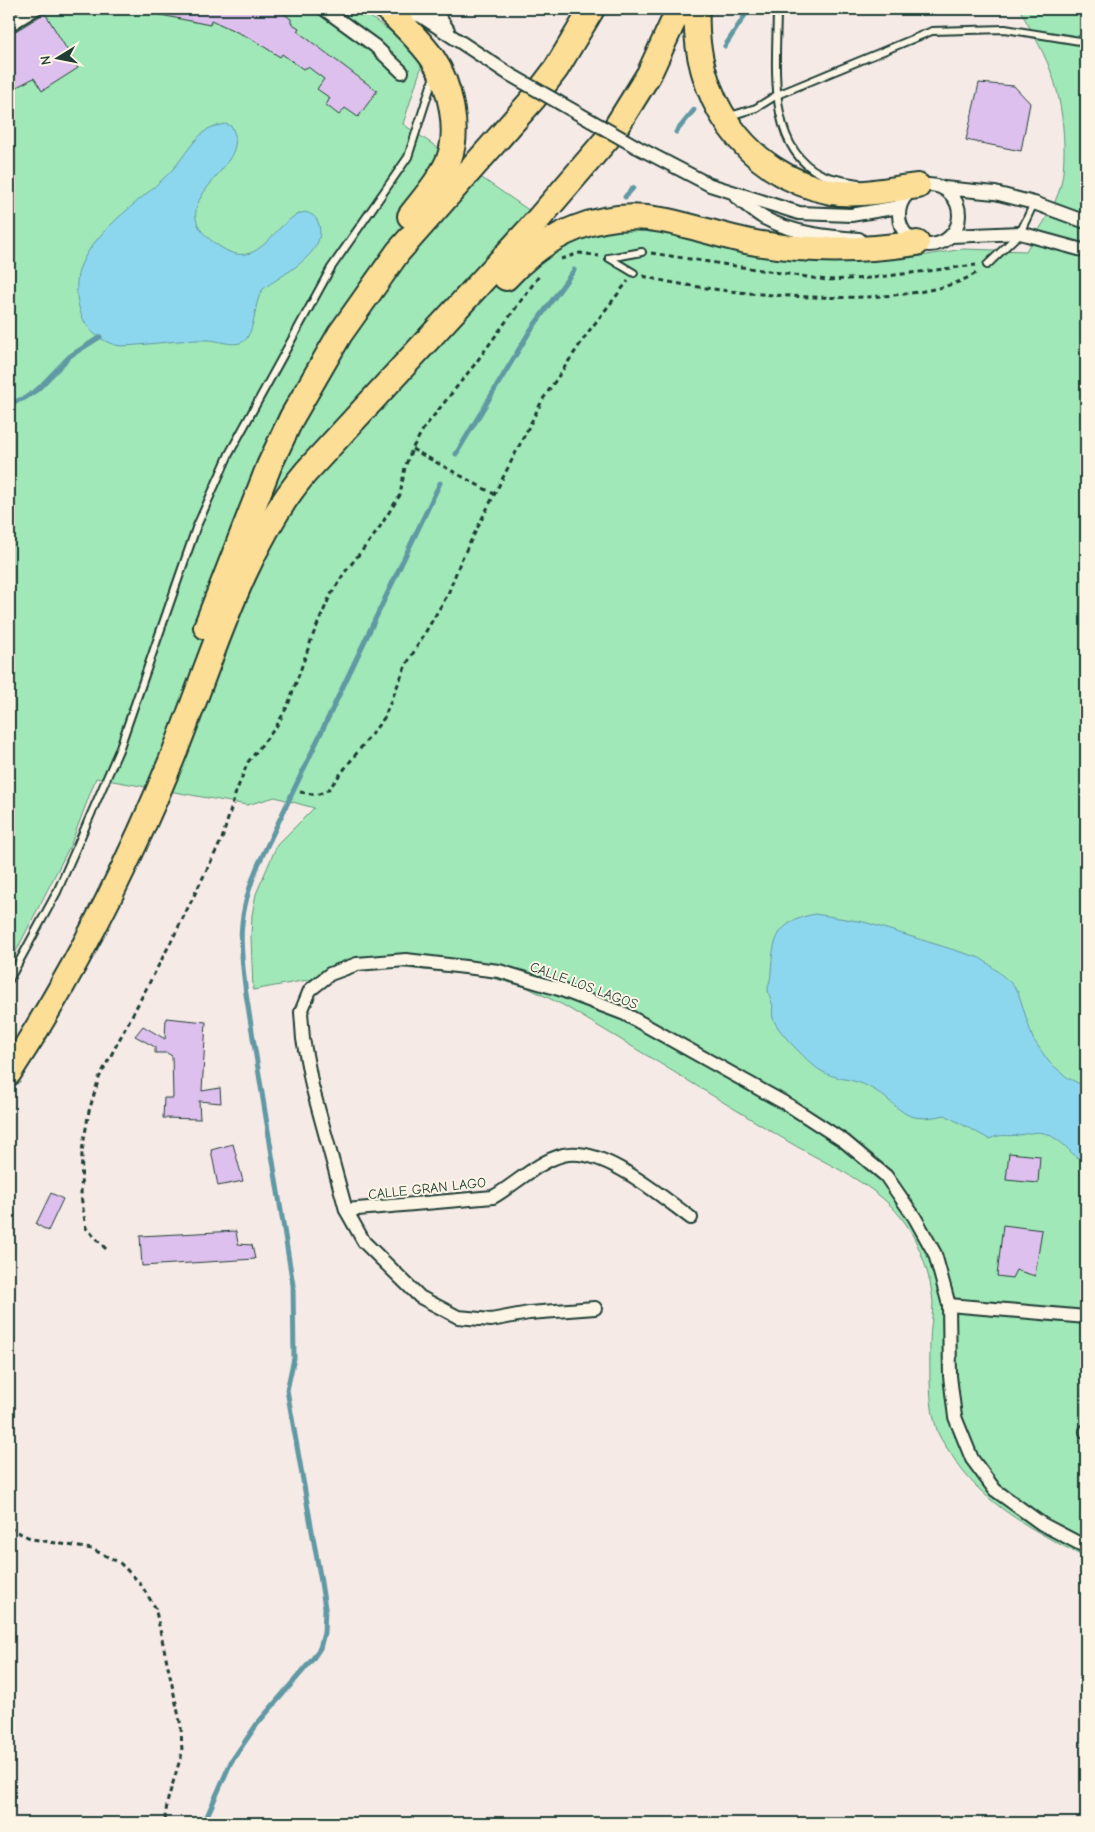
<svg xmlns="http://www.w3.org/2000/svg" width="1095" height="1832" font-family="'Comic Neue',sans-serif">
<rect width="100%" height="100%" fill="#f6eae7"/>
<filter id="ink" filterUnits="userSpaceOnUse"><feTurbulence type="fractalNoise" baseFrequency=".02" numOctaves="2"/><feDisplacementMap in="SourceGraphic" scale="10" xChannelSelector="R" yChannelSelector="G"/><feConvolveMatrix kernelMatrix="1 2 1 2 8 2 1 2 1" color-interpolation-filters="sRGB"/></filter>
<g filter="url(#ink)">
<path fill="#a0e8b7" stroke="#609276" d="M9,9H359L404,41L422,65L403,124L568,237L618,230L649,229L862,257L903,259L963,249L1026,251C1036,233 1051,214 1058,194C1064,179 1064,160 1064,145C1062,87 1049,61 1021,12L1025,9H1086V1558C1035,1531 982,1505 951,1454C947,1448 941,1440 938,1433C928,1406 930,1372 930,1343C930,1329 933,1315 933,1302C931,1277 920,1245 906,1224C880,1185 829,1166 789,1142C714,1097 639,1050 563,1005L526,987L484,976L384,966L253,990L251,936L252,915L256,894L277,845L314,808L275,797L247,805L96,778L71,844L9,965Z"/>
<g fill="#8dd7ee" stroke="#6199a4">
<path d="M226,124L231,126C259,168 147,202 222,248C262,273 274,218 305,212C312,214 317,217 319,225C327,255 280,275 262,290C254,304 256,323 247,338C239,349 221,341 210,340C180,339 150,345 121,346C106,344 91,334 84,321C76,305 74,281 81,265C96,228 145,199 173,169C184,157 193,139 208,129C213,126 220,125 226,124Z"/>
<path d="M815,914L864,922L980,958L990,965L1011,983L1018,992L1033,1039L1049,1062L1068,1078L1086,1087V1161C1073,1158 1069,1148 1059,1141C1042,1129 1037,1132 1019,1135C1006,1137 1003,1133 989,1139L945,1115C900,1125 904,1107 871,1088C851,1076 831,1082 812,1064C802,1055 776,1030 773,1018C771,1013 774,1007 772,1003C770,997 768,994 768,988C769,983 771,978 771,973C773,937 777,922 815,914Z"/>
</g>
<g fill="none" stroke-linecap="round" stroke-linejoin="round">
<g stroke="#6199a4" stroke-width="5">
<polyline points="725,46 749,9"/>
<polyline points="676,132 694,110"/>
<polyline points="625,197 633,188"/>
<polyline points="9,404 25,398 38,389 70,356 100,337"/>
<polyline points="456,454 530,331 574,270"/>
<path d="M204,1823L231,1762L257,1724L312,1660L320,1648L324,1633L325,1608L320,1576L287,1390L294,1358L293,1285L246,994C239,940 237,917 258,865L440,483"/>
</g>
</g>
<g fill="#ddc0ed" stroke="#1f3d34">
<polygon points="162,9 277,9 291,19 291,23 299,28 297,31 377,91 358,117 345,108 339,115 326,105 330,98 317,89 324,79 308,67 303,69 282,54 280,57 252,39 211,20 210,25 161,15"/>
<polygon points="45,13 78,68 42,91 34,78 9,91 9,35"/>
<polygon points="979,83 1014,86 1030,103 1021,151 966,140"/>
<polygon points="166,1018 206,1022 202,1091 220,1088 221,1103 199,1101 200,1119 163,1118 164,1098 173,1098 172,1056 167,1053 155,1053 155,1047 135,1036 143,1026 165,1039"/>
<polygon points="233,1144 243,1181 218,1186 211,1150"/>
<polygon points="1009,1153 1040,1156 1038,1183 1006,1180"/>
<polygon points="51,1193 63,1199 48,1231 36,1224"/>
<polygon points="1003,1225 1042,1230 1035,1276 1016,1270 1012,1278 997,1276"/>
<polygon points="236,1231 238,1244 252,1245 255,1259 142,1266 140,1236"/>
</g>
<g fill="none" stroke-linecap="round" stroke-linejoin="round">
<g stroke="#1f3d34" stroke-width="10">
<g id="service">
<path d="M777,9C777,59 765,148 821,174C832,179 845,181 858,183"/>
<polyline points="730,116 756,108 777,95 932,31 1005,29 1086,42"/>
<polyline points="609,258 642,252"/>
<polyline points="609,258 634,273"/>
<polyline points="987,265 1020,233 1034,203"/>
<polyline points="9,980 57,892 119,750 196,528 229,454 331,268 408,157 434,76"/>
</g>
</g>
<g stroke="#1f3d34" stroke-width="16">
<g id="minor">
<polyline points="324,9 375,46 402,72"/>
<polyline points="434,9 448,30"/>
<polyline points="411,13 421,16 509,74"/>
<polyline points="9,25 35,9"/>
<polyline points="637,147 710,185 799,213 851,215 899,207"/>
<circle cx="929" cy="215" r="30"/>
<polyline points="944,188 995,193 1034,203 1086,222"/>
<path d="M736,197C745,204 754,212 764,218C792,233 828,237 859,239"/>
<polyline points="951,236 1020,233 1086,251"/>
<path d="M346,1210L493,1197C516,1184 537,1162 563,1155C602,1145 661,1196 691,1218"/>
<polyline points="949,1305 1086,1317"/>
<polyline points="595,1308 529,1313 491,1320 458,1317 420,1297 364,1242 346,1210 312,1086 303,1039 301,1012 310,990 330,974 357,964 406,960 499,971 559,989 625,1014 790,1106 844,1141 886,1176 915,1218 935,1254 949,1305 950,1376 955,1417 972,1459 995,1490 1042,1524 1086,1547"/>
<polyline points="1086,1431 1086,1432"/>
</g>
</g>
<g stroke="#1f3d34" stroke-width="28">
<g id="motorway">
<path d="M387,9C403,25 420,40 433,59C450,84 460,130 449,159C440,180 424,198 410,216"/>
<path d="M697,9C692,94 744,175 831,192C858,197 890,189 918,186"/>
<path d="M506,278C547,233 600,209 662,220C696,226 728,239 762,244C814,252 865,251 917,243"/>
<polyline points="206,627 269,466 292,417 340,334 398,252 534,98 556,69 592,9"/>
<path d="M9,1073C73,975 126,870 171,761C209,669 241,548 306,472L528,231L613,132L649,74L679,9"/>
</g>
</g>
<g stroke="#1f3d34" stroke-width="3" stroke-dasharray="5 4" stroke-linecap="butt">
<polyline points="651,253 826,280 871,278 976,265"/>
<polyline points="561,259 580,253 599,256"/>
<path d="M643,276C713,295 920,315 979,271"/>
<polyline points="412,449 494,494"/>
<polyline points="300,792 317,795 328,790 384,718 406,665 448,594 461,560 543,399 589,331 628,281"/>
<polyline points="106,1249 86,1228 81,1196 82,1151 89,1111 99,1078 173,938 222,839 236,792 248,762 276,727 288,705 313,635 330,596 345,572 376,533 400,495 405,467 412,449 424,428 475,364 539,276"/>
<polyline points="9,1528 32,1539 92,1549 120,1563 139,1582 155,1607 181,1726 182,1753 168,1799 165,1817 167,1823"/>
</g>
<use href="#service" stroke="#fcf5e5" stroke-width="6"/>
<use href="#minor" stroke="#fcf5e5" stroke-width="12"/>
<use href="#motorway" stroke="#fcde96" stroke-width="24"/>
<g stroke="#1f3d34" stroke-width="16" stroke-linecap="butt">
<polyline id="minor-bridge" points="509,74 637,147"/>
</g>
<use href="#minor-bridge" stroke="#fcf5e5" stroke-width="12"/>
</g>
</g>
<g text-anchor="middle" stroke-width="4" stroke-linejoin="round" paint-order="stroke">
<g font-size="14" fill="#1f3d34" stroke="#fcf5e5">
<text transform="translate(584 985) rotate(20)" y="5">CALLE LOS LAGOS</text>
<text transform="translate(427 1188) rotate(-6)" y="5">CALLE GRAN LAGO</text>
</g>
</g>
<rect width="1095" height="1832" fill="none" stroke="#fcf5e5" stroke-width="30"/>
<rect x="15" y="15" width="1065" height="1802" fill="none" stroke="#1f3d34" stroke-width="2" filter="url(#ink)"/>
<g transform="translate(58 58) rotate(260)" stroke="#fcf5e5" stroke-width="4" paint-order="stroke">
<path d="M0-4L9 19L0 12L-9 19Z" fill="#1f3d34"/>
<text y="-8" font-size="14" font-weight="bold" text-anchor="middle" fill="#1f3d34">N</text>
</g>
</svg>
